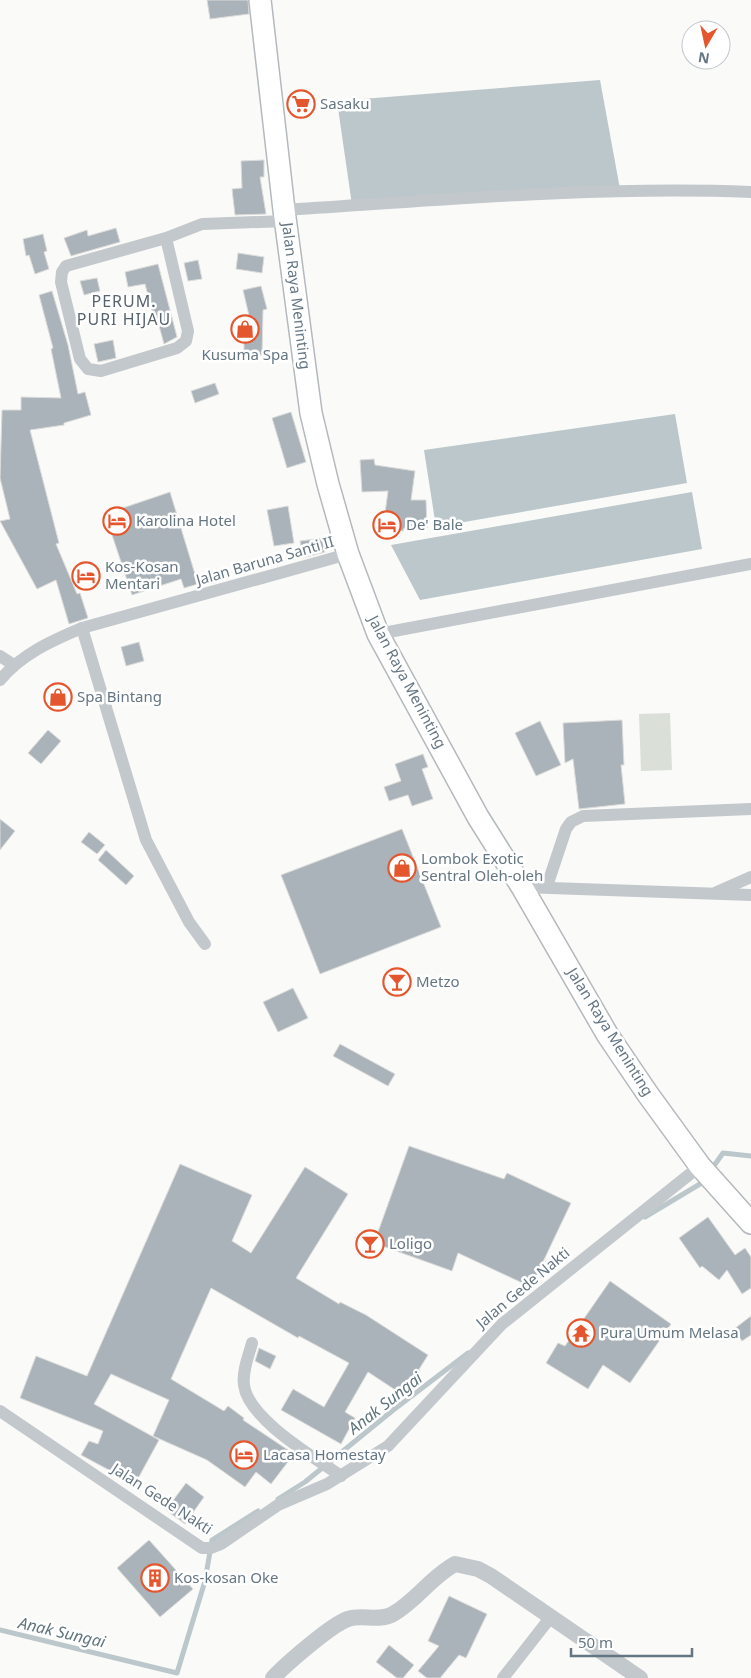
<svg xmlns="http://www.w3.org/2000/svg" width="751" height="1678" font-family="'Noto Sans',sans-serif">
<rect width="100%" height="100%" fill="#fafaf8"/>
<polygon fill="#dadfd7" points="670,713 672,770 641,771 639,714"/>
<g fill="#bbc7cb">
<polygon points="600,80 620,189 352,205 337,101"/>
<polygon points="675,414 687,483 436,527 424,450"/>
<polygon points="692,492 702,549 420,600 391,545"/>
</g>
<g fill="none" stroke-linecap="round" stroke-linejoin="round">
<g stroke="#bbc7cb" stroke-width="5">
<polyline points="711,1170 723,1153 751,1156"/>
<polyline points="645,1217 700,1184 704,1179"/>
<polyline points="278,1499 305,1482 392,1411 468,1353"/>
<polyline points="0,1630 177,1673 205,1581 212,1540 258,1511"/>
</g>
</g>
<g fill="#aab3b9" stroke="#dcdcda">
<polygon points="207,0 248,0 249,14 210,19"/>
<polygon points="264,160 264,177 260,177 266,214 235,215 232,189 242,188 241,161"/>
<polygon points="116,228 120,242 71,256 64,238 87,230 88,236"/>
<polygon points="43,234 47,251 44,252 49,269 35,274 29,255 26,256 23,239"/>
<polygon points="238,253 264,257 262,273 236,269"/>
<polygon points="198,260 202,279 188,281 184,263"/>
<polygon points="158,264 177,337 164,344 158,322 155,323 145,284 128,287 125,272"/>
<polygon points="97,278 100,291 84,295 80,281"/>
<polygon points="261,286 267,309 263,310 262,355 244,354 244,320 250,320 243,290"/>
<polygon points="52,291 68,345 78,394 85,392 91,415 64,423 64,425 30,430 59,543 56,544 77,594 80,593 88,618 69,624 56,580 37,589 0,521 10,519 0,478 2,410 21,410 21,397 61,398 51,349 53,348 39,295"/>
<polygon points="113,340 116,358 98,362 94,344"/>
<polygon points="215,383 219,394 195,403 191,391"/>
<polygon points="291,412 306,462 287,468 272,418"/>
<polygon points="374,459 375,465 415,471 411,500 426,500 427,528 404,528 403,531 383,528 388,491 362,492 360,460"/>
<polygon points="170,492 198,584 184,588 181,579 132,595 105,514"/>
<polygon points="288,506 294,543 274,546 267,510"/>
<polygon points="323,538 325,552 303,558 300,541"/>
<polygon points="139,642 144,661 126,666 121,647"/>
<polygon points="622,720 624,765 621,765 625,804 579,809 573,759 565,763 563,723"/>
<polygon points="540,721 561,765 536,776 515,733"/>
<polygon points="48,730 61,741 41,764 28,753"/>
<polygon points="423,754 428,767 422,769 433,799 412,806 408,795 389,801 384,787 401,781 395,764"/>
<polygon points="0,819 15,831 0,850"/>
<polygon points="402,829 441,927 320,974 281,875"/>
<polygon points="89,832 105,845 97,854 81,842"/>
<polygon points="106,850 134,876 126,885 98,860"/>
<polygon points="293,988 308,1018 278,1032 263,1002"/>
<polygon points="340,1044 395,1074 388,1086 333,1056"/>
<polygon points="409,1146 504,1179 507,1173 571,1203 531,1287 458,1253 452,1271 374,1243"/>
<polygon points="180,1164 252,1195 232,1241 251,1253 305,1167 348,1194 296,1278 339,1304 340,1302 366,1315 428,1355 403,1395 368,1372 345,1412 355,1418 341,1444 281,1410 293,1389 324,1407 349,1363 299,1336 298,1338 211,1288 171,1379 224,1411 228,1406 244,1418 243,1420 294,1454 271,1484 256,1472 245,1487 207,1460 153,1436 169,1400 111,1374 94,1404 159,1440 135,1484 81,1455 89,1441 98,1444 103,1431 20,1398 36,1356 87,1376"/>
<polygon points="708,1217 735,1255 745,1248 751,1257 751,1288 742,1294 727,1270 719,1280 702,1266 700,1268 679,1238"/>
<polygon points="610,1281 671,1324 630,1383 603,1365 588,1389 546,1363 558,1343 565,1346"/>
<polygon points="751,1316 751,1335 742,1341 734,1329"/>
<polygon points="259,1348 276,1356 270,1369 255,1361"/>
<polygon points="186,1483 204,1497 185,1524 166,1510"/>
<polygon points="149,1540 193,1589 160,1617 117,1568"/>
<polygon points="449,1596 487,1614 466,1658 459,1655 440,1678 427,1678 418,1671 439,1646 428,1641"/>
<polygon points="389,1645 414,1665 403,1678 397,1678 376,1662"/>
</g>
<g fill="none" stroke-linecap="round" stroke-linejoin="round">
<g stroke="#b4b9bd" stroke-width="24">
<polyline id="trunk" points="260,0 284,210 311,413 328,484 348,554 378,634 478,817 522,887 607,1034 647,1093 700,1166 751,1223"/>
</g>
<g stroke="#c3c8cc" stroke-width="12">
<path d="M284,210C440,200 595,186 751,192"/>
<polyline points="166,238 188,331 186,341 177,348 101,371 88,369 80,359 61,282 62,272 66,266 166,238 202,224 286,221"/>
<polyline points="82,628 146,840 189,922 205,944"/>
<polyline points="378,634 751,564"/>
<polyline points="0,656 14,665"/>
<path d="M0,680C22,654 51,641 82,628L348,554"/>
<polyline points="547,886 566,829 571,822 583,816 751,809"/>
<polyline points="522,887 751,895"/>
<polyline points="717,892 751,877"/>
<path d="M252,1343C249,1355 242,1371 244,1385C248,1419 314,1457 341,1476"/>
<polyline points="0,1411 202,1548 211,1548 221,1544 278,1505 327,1484 388,1446 502,1324 700,1166"/>
<polyline points="503,1678 550,1618"/>
</g>
<path stroke="#c3c8cc" stroke-width="16" d="M273,1678C285,1665 332,1624 348,1619C362,1614 379,1622 393,1614C416,1601 431,1577 455,1564L478,1569L491,1576L640,1678"/>
<use href="#trunk" stroke="#fff" stroke-width="21"/>
</g>
<defs>
<g id="supermarket-ring" transform="scale(1.4375)"><circle r="9.5" fill="#fff" stroke="#e4572e" stroke-width="1.5"/><path d="M-6-5.5h2.5l.6 2H6L4.5 2H-2.5L-4.4-4H-6ZM-1.5 3.2a1.3 1.3 0 1 0 .1 0ZM3 3.2a1.3 1.3 0 1 0 .1 0Z" fill="#e4572e"/></g>
<g id="shop-ring" transform="scale(1.4375)"><circle r="9.5" fill="#fff" stroke="#e4572e" stroke-width="1.5"/><path d="M-5-2.5h2.3a2.7 3.5 0 0 1 5.4 0H5L5.5 6h-11ZM-1.5-2.5h3a1.5 2.3 0 0 0-3 0Z" fill="#e4572e"/></g>
<g id="hotel-ring" transform="scale(1.4375)"><circle r="9.5" fill="#fff" stroke="#e4572e" stroke-width="1.5"/><path d="M-6-4.5h1.5V1H6V5H4.5V3h-9V5H-6ZM-4 0a1.8 1.8 0 1 1 3.6 0ZM.5 0V-2.5h3Q6-2.5 6 0Z" fill="#e4572e"/></g>
<g id="bar-ring" transform="scale(1.4375)"><circle r="9.5" fill="#fff" stroke="#e4572e" stroke-width="1.5"/><path d="M-6-5H6L.8 .8V4.5H3.5V6h-7V4.5H-.8V.8Z" fill="#e4572e"/></g>
<g id="temple-ring" transform="scale(1.4375)"><circle r="9.5" fill="#fff" stroke="#e4572e" stroke-width="1.5"/><path d="M0-6L5-2H3V0L6.5 2.5H4V6H1.5V3h-3V6H-4V2.5H-6.5L-3 0V-2H-5Z" fill="#e4572e"/></g>
<g id="building-ring" transform="scale(1.4375)"><circle r="9.5" fill="#fff" stroke="#e4572e" stroke-width="1.5"/><path d="M-4-6H4V6H1V3H-1V6H-4ZM-2.5-4.3h1.7v1.8h-1.7ZM.8-4.3h1.7v1.8H.8ZM-2.5-1h1.7V.8h-1.7ZM.8-1h1.7V.8H.8Z" fill="#e4572e"/></g>
</defs>
<g fill-rule="evenodd">
<use href="#supermarket-ring" x="301" y="104"/>
<use href="#shop-ring" x="245" y="329"/>
<use href="#hotel-ring" x="117" y="521"/>
<use href="#hotel-ring" x="387" y="525"/>
<use href="#hotel-ring" x="86" y="576"/>
<use href="#shop-ring" x="58" y="697"/>
<use href="#shop-ring" x="402" y="868"/>
<use href="#bar-ring" x="397" y="982"/>
<use href="#bar-ring" x="370" y="1244"/>
<use href="#temple-ring" x="581" y="1333"/>
<use href="#hotel-ring" x="244" y="1455"/>
<use href="#building-ring" x="155" y="1578"/>
</g>
<g text-anchor="middle" stroke-width="5" stroke-linejoin="round" paint-order="stroke">
<g font-size="15" fill="#657683" stroke="#fff" text-anchor="start">
<text x="320" y="109">Sasaku</text>
<text x="245" y="360" text-anchor="middle">Kusuma Spa</text>
<text x="136" y="526">Karolina Hotel</text>
<text x="406" y="530">De' Bale</text>
<text x="105" y="572">Kos-Kosan<tspan x="105" dy="17">Mentari</tspan></text>
<text x="77" y="702">Spa Bintang</text>
<text x="421" y="864">Lombok Exotic<tspan x="421" dy="17">Sentral Oleh-oleh</tspan></text>
<text x="416" y="987">Metzo</text>
<text x="389" y="1249">Loligo</text>
<text x="600" y="1338">Pura Umum Melasa</text>
<text x="263" y="1460">Lacasa Homestay</text>
<text x="174" y="1583">Kos-kosan Oke</text>
</g>
<g font-size="15" fill="#657683" stroke="#fff">
<text transform="translate(296 296) rotate(83)" y="5">Jalan Raya Meninting</text>
<text transform="translate(265 561) rotate(-16)" y="5">Jalan Baruna Santi II</text>
<text transform="translate(407 682) rotate(62)" y="5">Jalan Raya Meninting</text>
<text transform="translate(610 1032) rotate(58)" y="5">Jalan Raya Meninting</text>
<text transform="translate(523 1288) rotate(-40)" y="5">Jalan Gede Nakti</text>
<text transform="translate(162 1499) rotate(33)" y="5">Jalan Gede Nakti</text>
</g>
<g font-size="16" letter-spacing="1" fill="#57646e" stroke="#fff">
<text x="124" y="307">PERUM.<tspan x="124" dy="18">PURI HIJAU</tspan></text>
</g>
<g font-size="16" font-style="italic" fill="#60757c" stroke="#fff">
<text transform="translate(385 1403) rotate(-38)" y="6">Anak Sungai</text>
<text transform="translate(62 1632) rotate(13)" y="6">Anak Sungai</text>
</g>
</g>
<g transform="translate(706 45) rotate(189)"><circle r="24" fill="#ffffff" stroke="#c1c8cd"/>
<path d="M0-4L9 19L0 12L-9 19Z" fill="#e4572e"/>
<text y="-8" font-size="14" font-weight="bold" text-anchor="middle" fill="#657683">N</text>
</g>
<path d="M571 1648v8h121v-8" fill="none" stroke="#657683" stroke-width="2.5"/>
<text x="578" y="1648" font-size="15" fill="#657683" stroke="#ffffff" stroke-width="4" paint-order="stroke">50 m</text>
</svg>
